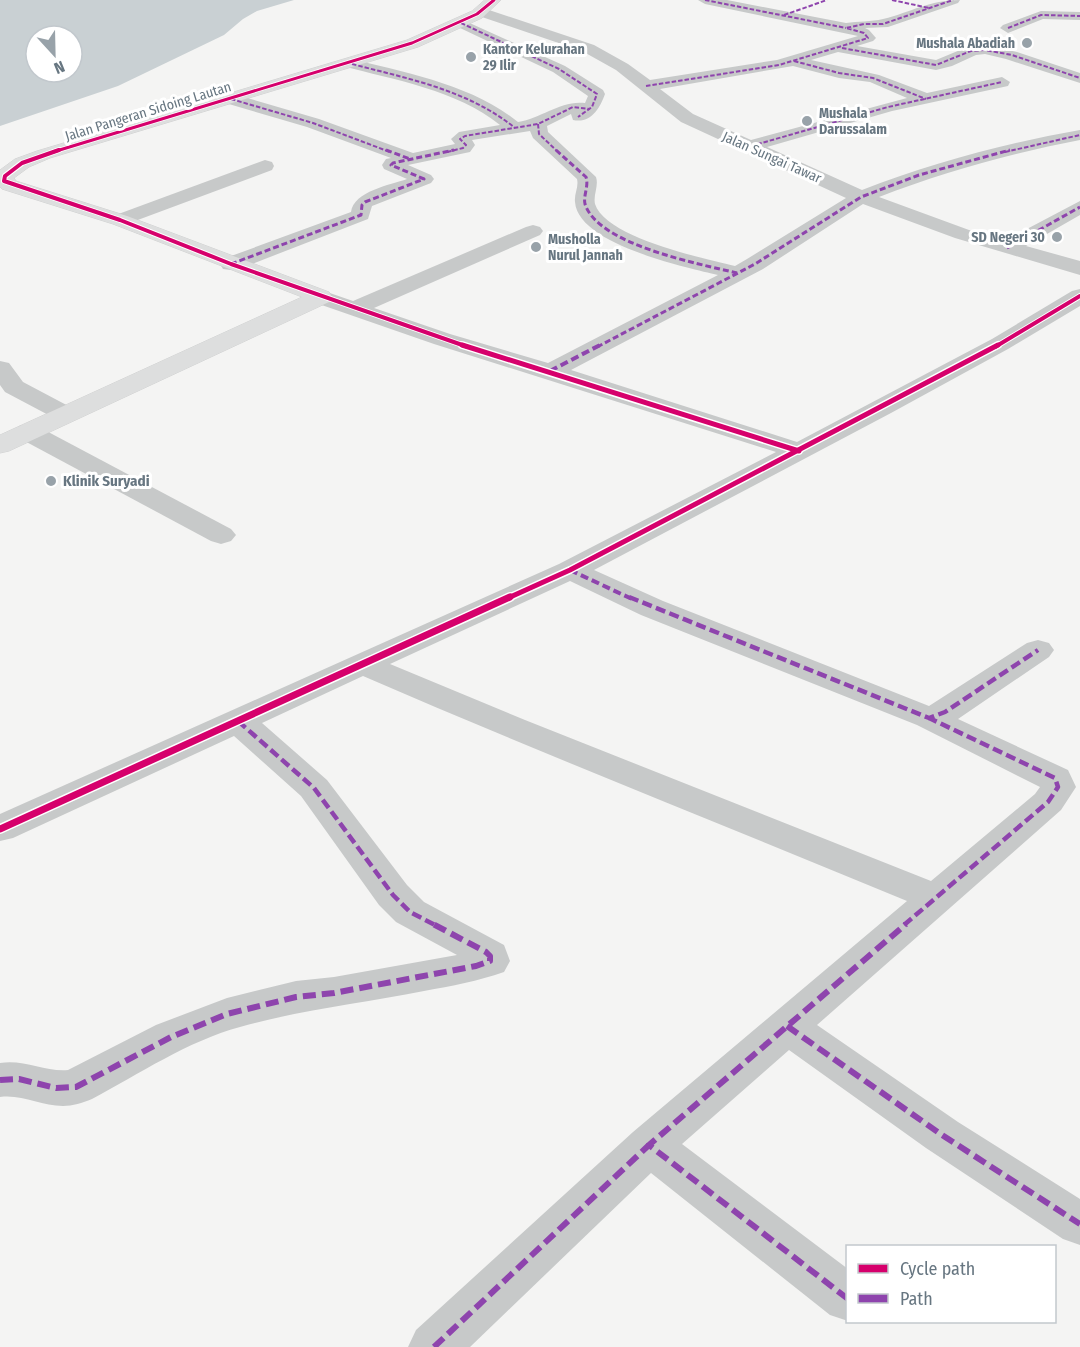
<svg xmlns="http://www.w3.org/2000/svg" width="1080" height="1347" font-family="'Fira Sans Condensed',sans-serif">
<rect width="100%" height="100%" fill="#f4f4f3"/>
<path fill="#c9d0d3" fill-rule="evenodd" d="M0,0H294L257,11L243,19L224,35L118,86L0,126ZM36,36H72V72H36Z"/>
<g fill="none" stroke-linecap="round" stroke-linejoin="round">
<g stroke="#d0d1d1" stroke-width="1">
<polygon id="secondary" points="485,0 501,0 482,18 418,47 50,158 29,167 14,178 16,181 127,216 329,292 332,297 329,302 9,451 0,453 0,435 302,297 113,224 2,189 0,187 0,170 15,159 37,151 407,40 472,11"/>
</g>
<g fill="#c7c9c9" fill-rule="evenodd">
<path d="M698,0H727L846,23C858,21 871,22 883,19C912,12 929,0 960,0L958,3L888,27L865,28L869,30L876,38L873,41L857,46L936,60L965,48L985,45L1017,52L1080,73V83L1006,59L985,54L976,55L952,66L936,70L838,52L811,60L879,75L927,93L1002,77L1010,82L1008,86L892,111L767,147L862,190C932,163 1006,143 1080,130V140C1012,153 944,172 879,197L969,230L1006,240L1080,201V215L1026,246L1080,261V275L955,238L863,204L763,269L571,370L797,442L992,339L1072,291L1080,289V306L1008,349L891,413L594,570L663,601L929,706L1027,643L1038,640L1049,643L1054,650L1049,657L958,719L1068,770L1076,787L1061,810L817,1025L958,1122L1080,1199V1245L1063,1239L926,1148L789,1050L682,1144L848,1269V1321L830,1315L651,1173L470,1347H408L416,1330L633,1132L907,901C726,826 543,754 363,676L262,723L327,780L407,885L424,902L504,945L510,961L504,972C478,981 452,986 424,991C363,1003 300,1010 240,1027C188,1041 139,1074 92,1099C82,1103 73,1106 63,1106C41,1106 22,1094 0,1097V1063C24,1059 45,1072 68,1070L156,1025L227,998L296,981L334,977L457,955L396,922L379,905L301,796L234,736L13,838L0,841V814L559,564L776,452L434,344L313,302L310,297L313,292L321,290L353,301L526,227L533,225L540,227L543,231L540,235L374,308L450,334L548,363L718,275C684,267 578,244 575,202C574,194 579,187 577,179L533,138L530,131L472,140L475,145L470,152L408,165L431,175L434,179L431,183L372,206L368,219L239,269L231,270L223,269L220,264L223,259L351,212C354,191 390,185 407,179L384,169L382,165L386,159L391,158L307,127L222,102L220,98L222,94H234L319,119L413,153L455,144L451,139L459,132L500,125C457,90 395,80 342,66L340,63L342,60L348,58C406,73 471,84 518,122C542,118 561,100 585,103L588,96L553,72L458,27L456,24L463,20L565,66L603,90L605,94C600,108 591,124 573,120L571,114L547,126L548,132L596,177C599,186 593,195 595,204C606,238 703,258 735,266L747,259L846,198L681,122L616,70L582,51L476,15L474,12L481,8L486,9L594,45L628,64L650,80L777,60L858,36L705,4ZM793,66L839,78L870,82L907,98L751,140L693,114L660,89ZM570,581L641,615L917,725L1040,787L1035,794L931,881L525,720L390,664Z"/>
<polygon points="1041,11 1080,12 1080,20 1043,19 1008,33 1000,28 1003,25"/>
<polygon points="265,160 272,162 274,166 272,170 127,224 113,224 110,220 113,216"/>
<polygon points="0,361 9,363 23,382 74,409 78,414 74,419 65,422 56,419 5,392 0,385"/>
<polygon points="28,424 37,426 231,529 236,535 231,541 221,544 211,541 19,438 15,432 19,426"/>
</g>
<use href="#secondary" fill="#dddede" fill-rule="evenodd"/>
<g stroke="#8e44ad" stroke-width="2" stroke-dasharray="4.5 2" stroke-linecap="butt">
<polyline points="705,0 846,28"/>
<polyline points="892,0 929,8"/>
<polyline points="784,15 827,0"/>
<polyline points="461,23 559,69 597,94 592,107 578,117"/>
<polyline points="1008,28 1041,15 1080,16"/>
<polyline points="842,48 936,65 971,51 985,50 1012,55 1080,78"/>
<polyline points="794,61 839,73 873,78 926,99"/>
<path d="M352,64C409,79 468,90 515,128"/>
<polyline points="646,86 779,65 868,38 864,33 846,28 864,24 883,24 953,0"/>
<polyline points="231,99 313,123 390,152"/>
<polyline points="538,124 539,134 558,152"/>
<polyline points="751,146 888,107 1002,82"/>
<polyline points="447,152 463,148 466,145 460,139 465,136 538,124 573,107 590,109"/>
<polyline points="1005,152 1080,135"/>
</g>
<g stroke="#8e44ad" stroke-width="3" stroke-dasharray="6 3" stroke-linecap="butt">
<polyline points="386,150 410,159"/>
<path d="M556,150L586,177C589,186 583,196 585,204C598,245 700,264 737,273"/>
<polyline points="1007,248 1080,207"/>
<polyline points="231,264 361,215 362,205 365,202 424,179 391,165 393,163 454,150"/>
<polyline points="597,347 755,264 861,197 919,175 1010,150"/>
</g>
<g stroke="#8e44ad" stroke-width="4" stroke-dasharray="8 4" stroke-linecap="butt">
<polyline points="550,371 600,345"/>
<polyline points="570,570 632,599"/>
</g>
<g stroke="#8e44ad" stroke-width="4.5" stroke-dasharray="10 4.5" stroke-linecap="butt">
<polyline points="629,597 929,718 945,712 1038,650"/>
<polyline points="238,721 314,788 393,895 410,912 435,925"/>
<polyline points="904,925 1048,802 1058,787 1055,778 929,718"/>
</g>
<g stroke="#8e44ad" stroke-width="6" stroke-dasharray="13 6" stroke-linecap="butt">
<polyline points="787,1026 942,1135 1080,1224"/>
<polyline points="0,1080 19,1079 56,1088 76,1087 171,1037 227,1014 296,997 334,993 476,966 490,961 490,956 486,952 433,924"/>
<polyline points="848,1299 649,1145 906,924"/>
<polyline points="434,1347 649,1145"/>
</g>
<g stroke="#fff" stroke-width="4.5">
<polyline id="cycleway-far3" points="53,152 412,43 477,14 494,0"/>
</g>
<g stroke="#fff" stroke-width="6">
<g id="cycleway-far2">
<polyline points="59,150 22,163 5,176 4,181 120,220 231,264 468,347"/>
<polyline points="995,347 1080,296"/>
</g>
</g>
<g stroke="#fff" stroke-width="8">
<g id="cycleway-far1">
<polyline points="462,345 799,451"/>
<polyline points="506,599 570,570 998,345"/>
</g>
</g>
<g stroke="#fff" stroke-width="10">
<polyline id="cycleway" points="0,829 510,597"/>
</g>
<use href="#cycleway-far3" stroke="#d6006c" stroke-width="3"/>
<use href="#cycleway-far2" stroke="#d6006c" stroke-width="4"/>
<use href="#cycleway-far1" stroke="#d6006c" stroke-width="5"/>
<use href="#cycleway" stroke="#d6006c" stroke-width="7"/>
</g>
<g fill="#98a2a9" stroke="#fff" stroke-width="2">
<circle cx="1027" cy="43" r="6"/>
<circle cx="471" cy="57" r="6"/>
<circle cx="807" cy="121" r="6"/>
<circle cx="1057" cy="237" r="6"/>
<circle cx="536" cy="247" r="6"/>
<circle cx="51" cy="481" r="6"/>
</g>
<g text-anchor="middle" stroke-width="6" stroke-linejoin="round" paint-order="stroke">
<g font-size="14" font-weight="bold" fill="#677681" stroke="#fff" text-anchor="start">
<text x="1015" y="48" text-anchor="end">Mushala Abadiah</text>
<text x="483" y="54">Kantor Kelurahan<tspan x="483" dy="16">29 Ilir</tspan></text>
<text x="819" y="118">Mushala<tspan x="819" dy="16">Darussalam</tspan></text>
<text x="1045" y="242" text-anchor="end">SD Negeri 30</text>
<text x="548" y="244">Musholla<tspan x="548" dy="16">Nurul Jannah</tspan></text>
</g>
<g font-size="14" fill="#677681" stroke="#fff">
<text transform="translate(148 111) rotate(-17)" y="5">Jalan Pangeran Sidoing Lautan</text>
<text transform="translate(772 157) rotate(24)" y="5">Jalan Sungai Tawar</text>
</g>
<g font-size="15" font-weight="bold" fill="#677681" stroke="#fff" text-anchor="start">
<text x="63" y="486">Klinik Suryadi</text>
</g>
</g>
<rect x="846" y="1245" width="210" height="78" fill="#ffffff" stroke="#c2c8cd" stroke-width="1.5"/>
<rect x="858" y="1264" width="30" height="9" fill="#d6006c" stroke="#c2c8cd" stroke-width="1.5"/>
<text x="900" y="1275" font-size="18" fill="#677681">Cycle path</text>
<rect x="858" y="1294" width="30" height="9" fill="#8e44ad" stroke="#c2c8cd" stroke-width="1.5"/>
<text x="900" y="1305" font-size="18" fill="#677681">Path</text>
<g transform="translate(54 54) rotate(158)"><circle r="28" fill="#ffffff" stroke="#c2c8cd" stroke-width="1.5"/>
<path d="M0-4.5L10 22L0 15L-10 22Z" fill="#98a2a9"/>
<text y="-9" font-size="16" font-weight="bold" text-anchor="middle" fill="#677681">N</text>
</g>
</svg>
